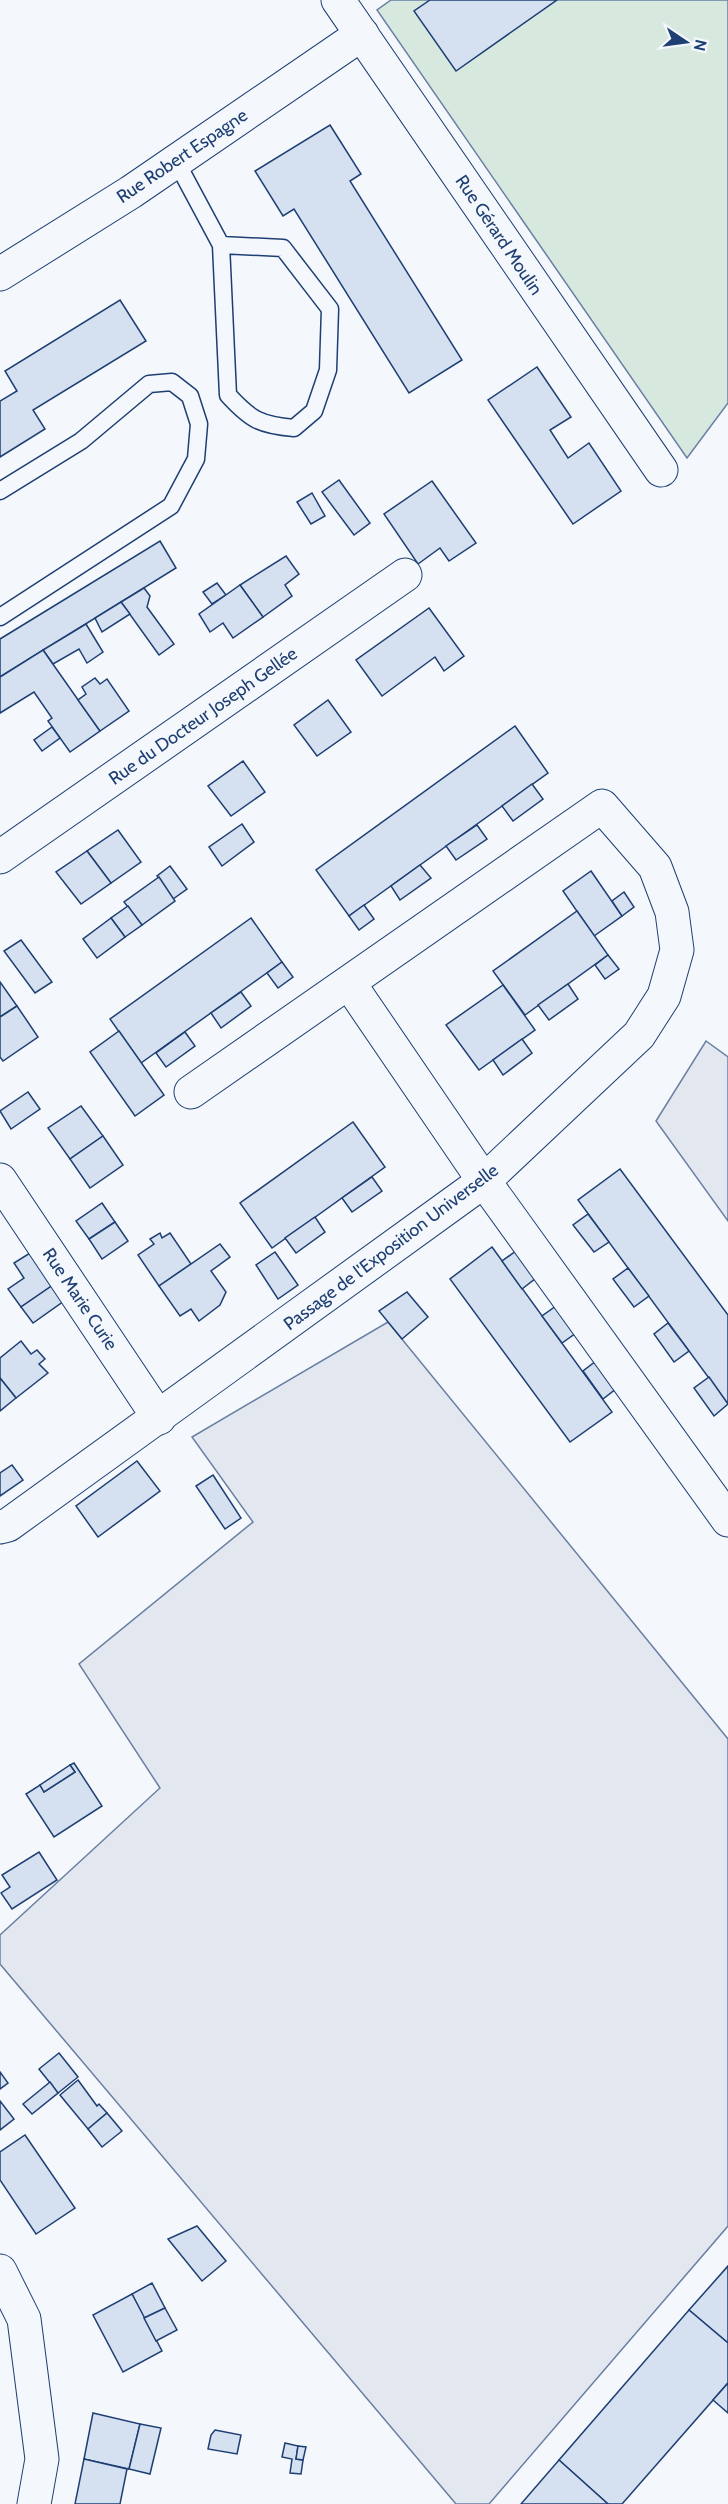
<svg xmlns="http://www.w3.org/2000/svg" width="728" height="2504" font-family="Cabin,sans-serif">
<rect width="100%" height="100%" fill="#f4f7fb"/>
<polygon fill="#d7e8df" stroke="#687fa3" stroke-width="1.5" points="391,0 728,0 728,403 687,458 377,10"/>
<g fill="#e3e8f0" stroke="#687fa3" stroke-width="1.5">
<polygon points="706,1041 728,1057 728,1221 656,1121"/>
<polygon points="388,1322 728,1739 728,2226 489,2504 456,2504 0,1964 0,1935 160,1788 79,1664 253,1522 192,1437"/>
</g>
<g fill="#d5e0f0" stroke="#1d3f73" stroke-width="1.5">
<polygon points="430,0 557,0 456,71 414,11"/>
<polygon points="330,125 361,174 350,181 462,360 409,393 294,209 283,216 255,171"/>
<polygon points="120,300 146,341 33,410 45,429 0,457 0,401 17,391 5,371"/>
<polygon points="537,367 571,417 550,430 568,458 589,443 621,491 573,524 488,400"/>
<polygon points="339,480 370,523 354,535 322,492"/>
<polygon points="432,481 476,543 449,561 440,548 418,564 384,514"/>
<polygon points="312,493 325,516 311,524 297,502"/>
<polygon points="160,541 176,568 0,677 0,639"/>
<polygon points="286,556 299,574 285,585 292,596 263,617 240,585"/>
<polygon points="217,583 226,595 212,604 203,592"/>
<polygon points="240,585 263,617 233,638 223,623 210,632 199,614"/>
<polygon points="144,588 150,596 147,607 174,644 159,655 121,602"/>
<polygon points="121,602 130,614 102,632 95,618"/>
<polygon points="429,608 464,656 444,671 435,657 382,696 356,660"/>
<polygon points="86,624 103,652 87,663 79,649 53,664 43,650"/>
<polygon points="43,650 100,731 70,752 48,721 52,718 34,692 0,713 0,677"/>
<polygon points="95,678 100,684 107,679 129,711 100,731 78,700 86,694 82,687"/>
<polygon points="328,700 351,732 317,756 294,725"/>
<polygon points="515,726 548,773 349,916 316,870"/>
<polygon points="52,727 60,738 42,751 34,740"/>
<polygon points="243,761 265,792 231,816 208,786"/>
<polygon points="532,784 543,799 513,821 502,806"/>
<polygon points="242,824 254,842 222,866 209,847"/>
<polygon points="477,825 487,839 456,860 446,846"/>
<polygon points="118,830 141,862 111,883 87,851"/>
<polygon points="87,851 111,883 81,904 56,872"/>
<polygon points="420,865 431,878 400,900 391,886"/>
<polygon points="170,866 187,889 173,899 157,876"/>
<polygon points="591,871 622,916 594,936 563,891"/>
<polygon points="159,877 175,901 142,925 124,902"/>
<polygon points="624,892 634,907 622,916 612,901"/>
<polygon points="364,905 374,919 359,930 349,916"/>
<polygon points="128,906 142,925 125,937 111,918"/>
<polygon points="577,911 608,955 525,1015 493,971"/>
<polygon points="111,918 125,937 97,958 83,939"/>
<polygon points="251,918 282,962 141,1063 110,1019"/>
<polygon points="21,940 52,982 35,993 4,951"/>
<polygon points="608,955 619,969 605,979 595,965"/>
<polygon points="282,962 293,977 278,988 267,973"/>
<polygon points="0,982 17,1006 0,1017"/>
<polygon points="568,984 578,999 549,1020 538,1005"/>
<polygon points="503,985 535,1030 479,1070 446,1025"/>
<polygon points="241,992 251,1006 221,1028 211,1013"/>
<polygon points="17,1006 38,1037 3,1061 0,1057 0,1017"/>
<polygon points="119,1031 164,1095 135,1116 90,1052"/>
<polygon points="185,1032 195,1046 166,1067 156,1053"/>
<polygon points="522,1039 532,1053 503,1075 493,1060"/>
<polygon points="28,1092 40,1109 11,1129 0,1111"/>
<polygon points="81,1106 103,1136 70,1159 48,1128"/>
<polygon points="353,1122 385,1167 272,1248 240,1203"/>
<polygon points="103,1136 123,1165 90,1188 70,1159"/>
<polygon points="620,1169 728,1315 728,1404 578,1200"/>
<polygon points="372,1177 382,1191 352,1212 342,1198"/>
<polygon points="102,1203 115,1222 89,1239 76,1221"/>
<polygon points="588,1214 609,1242 594,1252 573,1225"/>
<polygon points="315,1217 325,1232 296,1253 285,1238"/>
<polygon points="115,1222 128,1241 102,1259 89,1239"/>
<polygon points="160,1233 162,1238 170,1233 191,1264 159,1286 138,1255 154,1244 150,1239"/>
<polygon points="220,1244 230,1257 211,1271 226,1292 220,1305 199,1321 191,1309 180,1316 159,1286"/>
<polygon points="492,1247 612,1412 570,1442 450,1279"/>
<polygon points="516,1251 536,1278 522,1289 502,1261"/>
<polygon points="275,1252 298,1285 278,1299 256,1265"/>
<polygon points="30,1253 53,1285 21,1307 8,1289 24,1278 14,1263"/>
<polygon points="628,1268 649,1296 634,1307 613,1279"/>
<polygon points="53,1285 64,1301 33,1323 21,1307"/>
<polygon points="407,1292 428,1317 402,1339 379,1311"/>
<polygon points="556,1306 576,1333 562,1343 542,1316"/>
<polygon points="668,1323 689,1351 674,1362 654,1334"/>
<polygon points="21,1341 31,1354 37,1350 45,1359 39,1364 48,1373 16,1398 0,1378 0,1358"/>
<polygon points="596,1361 617,1388 603,1399 583,1371"/>
<polygon points="709,1377 728,1404 714,1416 694,1388"/>
<polygon points="0,1378 16,1398 0,1411"/>
<polygon points="137,1461 160,1491 98,1537 76,1506"/>
<polygon points="12,1465 23,1480 0,1496 0,1473"/>
<polygon points="213,1475 241,1518 225,1529 196,1486"/>
<polygon points="74,1763 102,1806 54,1837 26,1794 40,1785 44,1792 75,1772 70,1765"/>
<polygon points="70,1765 75,1772 44,1792 40,1785"/>
<polygon points="39,1852 57,1880 12,1909 1,1893 10,1887 2,1875"/>
<polygon points="59,2053 78,2077 58,2093 39,2069"/>
<polygon points="0,2072 8,2083 0,2089"/>
<polygon points="78,2080 97,2106 99,2104 107,2113 88,2129 60,2095"/>
<polygon points="50,2082 58,2093 32,2114 23,2104"/>
<polygon points="0,2101 14,2119 0,2130"/>
<polygon points="107,2113 122,2131 102,2147 88,2129"/>
<polygon points="25,2135 75,2208 36,2234 0,2180 0,2152"/>
<polygon points="197,2226 226,2261 202,2281 168,2239"/>
<polygon points="728,2266 728,2343 689,2310"/>
<polygon points="152,2283 165,2308 144,2318 132,2294"/>
<polygon points="132,2294 162,2351 123,2372 93,2315"/>
<polygon points="165,2308 177,2330 156,2341 144,2318"/>
<polygon points="689,2310 728,2343 728,2383 622,2504 608,2504 559,2460"/>
<polygon points="728,2383 728,2413 713,2400"/>
<polygon points="93,2413 140,2424 129,2469 84,2459"/>
<polygon points="140,2424 161,2428 150,2474 129,2469"/>
<polygon points="215,2430 241,2435 237,2454 208,2449 211,2435"/>
<polygon points="285,2443 298,2446 296,2459 303,2460 301,2474 290,2473 292,2459 282,2457"/>
<polygon points="298,2446 306,2447 303,2460 296,2459"/>
<polygon points="84,2459 127,2469 120,2504 75,2504"/>
<polygon points="559,2460 608,2504 521,2504"/>
</g>
<g fill="none" stroke-linecap="round" stroke-linejoin="round">
<g stroke="#1d3f73" stroke-width="19">
<g id="lane">
<path d="M176,161L221,245L283,248L330,309L328,370L314,411L294,428C260,425 251,420 228,395L221,245"/>
<polyline points="0,491 81,441 149,384 172,382 190,396 199,424 196,459 171,506 0,617"/>
</g>
</g>
<g stroke="#1d3f73" stroke-width="35">
<g id="street">
<polyline points="338,0 661,470"/>
<polyline points="0,274 131,192 362,34"/>
<polyline points="0,857 405,575"/>
<polyline points="349,983 484,1181 728,1520"/>
<polyline points="0,1180 159,1418"/>
<polyline points="0,1527 8,1525 484,1181 639,1035 664,996 677,950 672,912 655,867 602,806 191,1092"/>
<polyline points="0,2271 24,2319 42,2459 34,2504"/>
</g>
</g>
<use href="#lane" stroke="#f4f7fb" stroke-width="16"/>
<use href="#street" stroke="#f4f7fb" stroke-width="33"/>
</g>
<g text-anchor="middle" stroke-width="4.5" stroke-linejoin="round" paint-order="stroke">
<g font-size="18" fill="#1d3f73" stroke="#f4f7fb">
<text transform="translate(182 156) rotate(-34)" y="6">Rue Robert Espagne</text>
<text transform="translate(499 235) rotate(56)" y="6">Rue Gérard Moulin</text>
<text transform="translate(203 716) rotate(-35)" y="6">Rue du Docteur Joseph Gellée</text>
<text transform="translate(391 1247) rotate(-37)" y="6">Passage de l'Exposition Universelle</text>
<text transform="translate(80 1299) rotate(56)" y="6">Rue Marie Curie</text>
</g>
</g>
<g transform="translate(686 42) rotate(103)" stroke="#f4f7fb" stroke-width="4.5" paint-order="stroke">
<path d="M0-4.5L10 22L0 15L-10 22Z" fill="#1d3f73"/>
<text y="-9" font-size="16" font-weight="bold" text-anchor="middle" fill="#1d3f73">N</text>
</g>
</svg>
